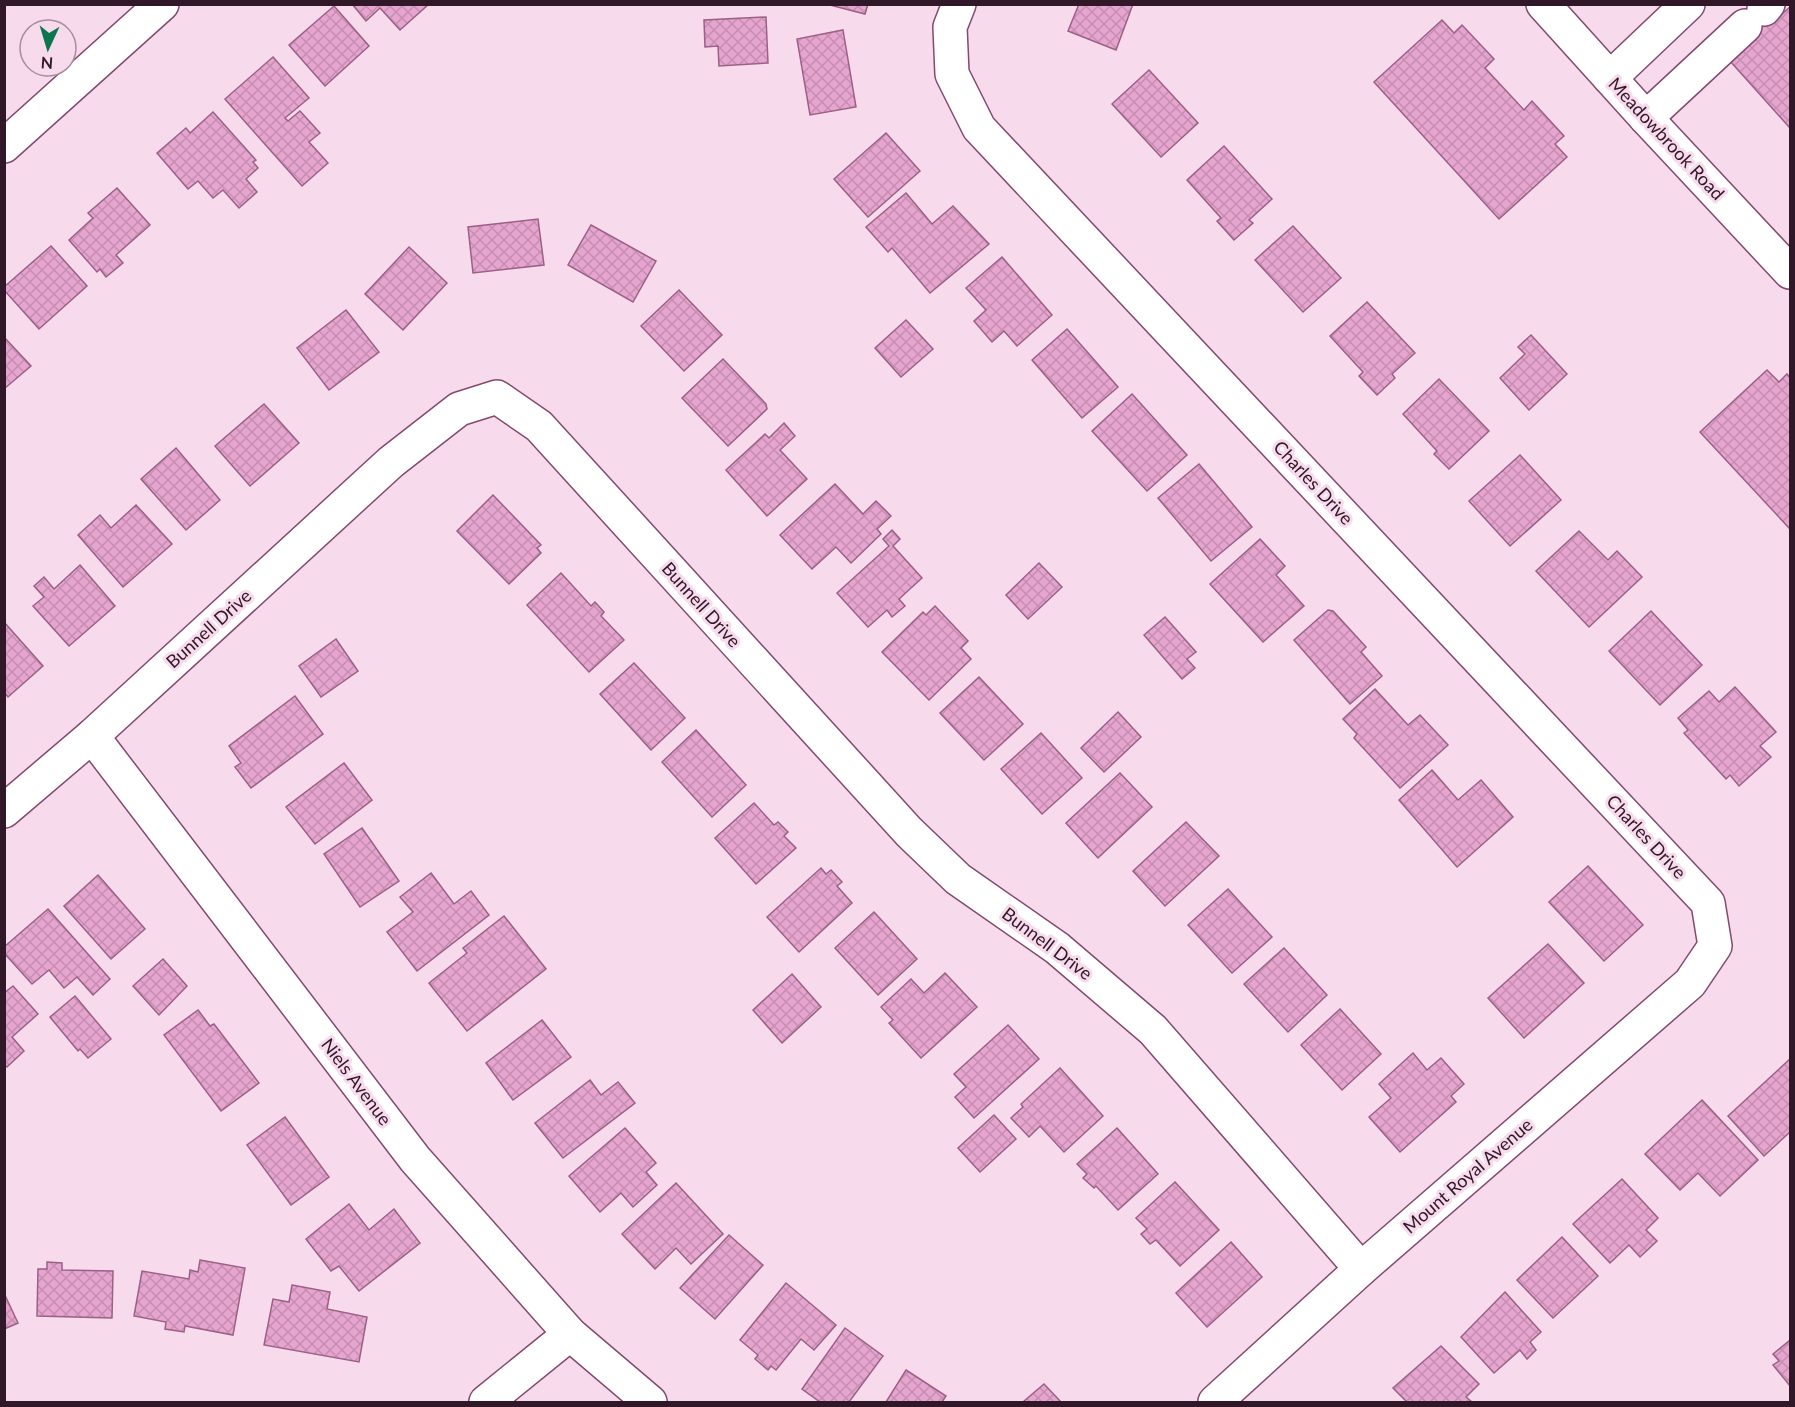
<svg xmlns="http://www.w3.org/2000/svg" width="1795" height="1407" font-family="Lato,sans-serif">
<defs>
<pattern id="building-cross-hatch" width="8" height="8" patternUnits="userSpaceOnUse" patternTransform="scale(1.5)"><rect width="8" height="8" fill="#e6a5cf"/><path d="M0 0l8 8M0 8l8-8" fill="none" stroke="#c68db2"/></pattern>
</defs>
<rect width="100%" height="100%" fill="#f7dbec"/>
<g fill="url(#building-cross-hatch)" stroke="#9c6087" stroke-width="1.5">
<polygon points="352,4 429,4 400,30 380,8 366,21"/>
<polygon points="826,4 868,4 865,14"/>
<polygon points="1079,4 1133,4 1116,50 1068,31"/>
<polygon points="1753,4 1759,4 1774,21 1790,7 1790,128 1730,61 1738,18"/>
<polygon points="334,6 369,46 325,86 289,45"/>
<polygon points="766,17 768,63 719,66 718,46 705,47 704,20"/>
<polygon points="1442,20 1454,33 1462,25 1494,59 1485,68 1524,110 1532,101 1564,136 1555,144 1567,157 1499,219 1374,82"/>
<polygon points="843,30 856,107 810,115 797,39"/>
<polygon points="273,57 309,98 285,118 288,121 300,111 320,133 309,142 328,163 302,186 225,99"/>
<polygon points="1149,70 1198,123 1161,157 1112,104"/>
<polygon points="213,112 256,160 253,162 258,168 246,179 257,192 239,208 223,190 213,198 198,181 188,189 157,153 186,128 190,133"/>
<polygon points="886,133 920,171 868,217 834,179"/>
<polygon points="1224,146 1272,199 1249,220 1253,223 1234,240 1217,221 1221,218 1187,180"/>
<polygon points="117,188 150,225 116,255 123,263 106,277 100,269 97,272 69,240 93,218 88,213"/>
<polygon points="906,193 932,224 953,206 989,244 930,293 892,248 888,252 866,227"/>
<polygon points="538,219 544,265 473,273 468,227"/>
<polygon points="591,225 656,261 633,302 568,265"/>
<polygon points="1293,226 1341,278 1303,312 1255,260"/>
<polygon points="51,246 87,286 39,329 4,290 4,287"/>
<polygon points="409,247 447,283 403,330 365,294"/>
<polygon points="1002,257 1052,315 1017,346 1004,331 992,342 974,321 986,310 966,288"/>
<polygon points="679,290 722,335 684,371 641,326"/>
<polygon points="1367,302 1415,353 1392,374 1395,378 1377,395 1359,376 1363,372 1330,336"/>
<polygon points="346,310 379,352 329,390 297,348"/>
<polygon points="906,320 933,349 901,377 875,348"/>
<polygon points="1067,329 1118,387 1082,418 1032,360"/>
<polygon points="1531,335 1567,374 1529,410 1500,378 1525,354 1518,347"/>
<polygon points="4,337 31,366 4,389"/>
<polygon points="723,359 766,404 767,409 728,446 682,398"/>
<polygon points="1767,370 1779,382 1787,374 1790,378 1790,529 1700,432"/>
<polygon points="1439,379 1489,431 1449,469 1434,454 1437,451 1403,414"/>
<polygon points="1132,394 1187,455 1147,491 1092,431"/>
<polygon points="264,404 299,443 250,486 215,446"/>
<polygon points="784,423 795,436 780,450 807,479 767,516 726,470 765,434 769,438"/>
<polygon points="176,448 220,500 186,530 141,479"/>
<polygon points="1520,455 1561,500 1510,546 1469,501"/>
<polygon points="1199,464 1252,527 1211,561 1158,498"/>
<polygon points="835,484 863,514 876,501 891,516 877,529 881,534 851,563 836,547 812,569 780,535"/>
<polygon points="493,495 541,545 537,548 541,553 509,584 457,531"/>
<polygon points="136,505 172,544 123,587 78,535 100,515 111,528"/>
<polygon points="892,530 900,539 893,546 922,578 899,599 905,606 892,617 887,610 868,627 837,593 889,546 883,539"/>
<polygon points="1579,531 1608,560 1617,551 1642,577 1589,627 1536,571"/>
<polygon points="1260,539 1285,566 1276,575 1304,606 1263,642 1210,584"/>
<polygon points="1039,563 1062,587 1028,619 1006,595"/>
<polygon points="80,565 115,606 69,646 33,606 44,597 34,586 44,577 54,589"/>
<polygon points="561,573 591,606 595,602 604,612 601,616 624,640 589,672 527,605"/>
<polygon points="935,606 968,641 961,648 971,659 929,700 882,652 923,612 926,615"/>
<polygon points="1328,610 1333,611 1366,647 1361,652 1382,676 1350,704 1294,640"/>
<polygon points="1651,611 1702,665 1660,705 1609,651"/>
<polygon points="1165,617 1196,652 1187,659 1195,668 1182,679 1144,635"/>
<polygon points="4,622 43,666 8,697 4,692"/>
<polygon points="336,639 358,671 321,697 299,666"/>
<polygon points="634,663 685,718 651,750 600,694"/>
<polygon points="979,677 1023,724 984,760 940,713"/>
<polygon points="1735,687 1776,732 1760,746 1771,757 1739,786 1730,775 1726,779 1684,733 1688,730 1678,718 1709,691 1719,702"/>
<polygon points="1375,689 1408,725 1420,715 1448,745 1400,788 1354,738 1357,734 1343,719"/>
<polygon points="295,696 323,734 251,788 235,767 241,763 229,746"/>
<polygon points="1118,712 1141,737 1104,772 1081,748"/>
<polygon points="696,730 746,785 712,817 662,762"/>
<polygon points="1041,733 1082,778 1042,814 1001,769"/>
<polygon points="344,763 372,800 315,844 286,807"/>
<polygon points="1432,770 1458,800 1481,780 1513,817 1457,867 1399,800"/>
<polygon points="1120,773 1152,807 1098,858 1066,823"/>
<polygon points="754,803 774,825 778,822 788,832 784,836 796,848 756,884 715,838"/>
<polygon points="1186,822 1219,856 1165,906 1133,871"/>
<polygon points="362,828 399,881 360,907 324,854"/>
<polygon points="1588,866 1643,925 1604,961 1549,902"/>
<polygon points="821,868 826,874 831,870 842,882 837,886 852,903 799,952 767,917"/>
<polygon points="431,873 454,904 471,891 489,915 417,971 387,932 413,912 400,897"/>
<polygon points="98,875 145,929 111,959 64,906"/>
<polygon points="1228,889 1272,937 1232,973 1188,925"/>
<polygon points="48,909 110,979 93,995 77,977 64,988 49,970 32,984 4,953 4,947"/>
<polygon points="874,912 917,959 878,995 835,948"/>
<polygon points="504,916 546,969 467,1031 429,983 467,953 463,948"/>
<polygon points="1548,944 1584,983 1524,1038 1488,998"/>
<polygon points="1284,948 1327,995 1288,1032 1244,984"/>
<polygon points="163,959 187,986 159,1015 133,986"/>
<polygon points="945,973 977,1007 921,1058 889,1023 893,1020 881,1007 911,979 924,993"/>
<polygon points="792,974 821,1007 782,1043 753,1010"/>
<polygon points="13,986 38,1014 12,1037 24,1051 7,1067 4,1064 4,993"/>
<polygon points="75,996 111,1039 88,1058 80,1049 78,1051 50,1017"/>
<polygon points="1340,1009 1381,1054 1342,1090 1301,1045"/>
<polygon points="198,1010 210,1026 214,1024 259,1083 221,1111 164,1035"/>
<polygon points="542,1020 571,1057 513,1100 486,1063"/>
<polygon points="1008,1025 1039,1059 974,1118 955,1097 966,1087 954,1074"/>
<polygon points="1413,1053 1427,1070 1441,1058 1464,1084 1451,1096 1456,1102 1400,1152 1369,1117 1391,1098 1379,1084"/>
<polygon points="1790,1059 1790,1132 1764,1156 1728,1116"/>
<polygon points="1060,1068 1103,1116 1064,1152 1040,1126 1029,1137 1011,1118 1023,1107 1021,1104"/>
<polygon points="590,1080 601,1095 618,1082 635,1103 563,1158 535,1123"/>
<polygon points="1702,1100 1758,1160 1720,1196 1698,1173 1680,1190 1645,1154"/>
<polygon points="994,1115 1016,1139 980,1172 958,1148"/>
<polygon points="285,1117 329,1177 291,1205 247,1145"/>
<polygon points="625,1128 656,1163 646,1172 657,1185 633,1207 621,1193 600,1212 569,1176"/>
<polygon points="1117,1128 1158,1174 1118,1210 1096,1186 1094,1188 1083,1178 1087,1174 1077,1164"/>
<polygon points="1622,1179 1658,1218 1646,1230 1657,1241 1640,1257 1629,1245 1610,1263 1573,1224"/>
<polygon points="1175,1182 1219,1230 1180,1266 1156,1240 1150,1244 1141,1234 1147,1229 1136,1218"/>
<polygon points="676,1183 723,1234 691,1264 676,1248 655,1269 622,1234"/>
<polygon points="349,1204 369,1230 394,1209 420,1243 359,1291 339,1266 331,1271 306,1239"/>
<polygon points="729,1235 763,1265 715,1319 680,1288"/>
<polygon points="1562,1237 1598,1276 1553,1318 1517,1280"/>
<polygon points="1231,1242 1262,1277 1207,1327 1176,1293"/>
<polygon points="200,1260 245,1268 233,1335 185,1326 184,1332 165,1329 166,1322 134,1316 142,1271 189,1279 190,1270 198,1272"/>
<polygon points="47,1262 62,1263 62,1270 113,1271 112,1318 37,1316 38,1269 47,1269"/>
<polygon points="786,1283 836,1325 814,1350 801,1339 776,1370 771,1366 768,1370 755,1359 758,1355 740,1340"/>
<polygon points="292,1285 330,1292 327,1309 367,1317 359,1362 264,1345 273,1299 289,1302"/>
<polygon points="1505,1292 1541,1332 1530,1342 1536,1350 1527,1359 1520,1350 1494,1373 1461,1337"/>
<polygon points="4,1293 18,1323 4,1329"/>
<polygon points="845,1328 883,1356 849,1402 820,1402 802,1389"/>
<polygon points="1789,1341 1790,1343 1790,1386 1773,1365 1779,1361 1773,1354"/>
<polygon points="1441,1346 1479,1384 1466,1397 1472,1402 1407,1402 1393,1388"/>
<polygon points="906,1370 946,1396 942,1402 886,1402"/>
<polygon points="1044,1384 1061,1402 1023,1402"/>
</g>
<g fill="none" stroke-linecap="round" stroke-linejoin="round">
<g stroke="#844970" stroke-width="36">
<g id="minor">
<polyline points="959,4 950,27 952,74 979,128 1708,903 1715,946 1690,983 1361,1269 1215,1402"/>
<polyline points="1543,4 1646,118 1790,272"/>
<polyline points="1764,9 1768,4"/>
<polyline points="1610,78 1688,4"/>
<polyline points="1646,118 1745,26"/>
<polyline points="4,146 162,4"/>
<polyline points="92,736 415,1159 570,1334 650,1402"/>
<polyline points="4,811 92,736 391,462 459,409 497,397 539,426 909,832 958,879 1057,948 1153,1030 1361,1269"/>
<polyline points="486,1402 570,1334"/>
</g>
</g>
<use href="#minor" stroke="#fff" stroke-width="33"/>
</g>
<g text-anchor="middle" stroke-width="6" stroke-linejoin="round" paint-order="stroke">
<g font-size="18" fill="#311828" stroke="#f7dbec">
<text transform="translate(1666 139) rotate(47)" y="6">Meadowbrook Road</text>
<text transform="translate(1313 483) rotate(47)" y="6">Charles Drive</text>
<text transform="translate(701 605) rotate(48)" y="6">Bunnell Drive</text>
<text transform="translate(209 629) rotate(-42)" y="6">Bunnell Drive</text>
<text transform="translate(1646 837) rotate(47)" y="6">Charles Drive</text>
<text transform="translate(1047 944) rotate(37)" y="6">Bunnell Drive</text>
<text transform="translate(356 1082) rotate(53)" y="6">Niels Avenue</text>
<text transform="translate(1468 1176) rotate(-41)" y="6">Mount Royal Avenue</text>
</g>
</g>
<rect width="1795" height="1407" fill="none" stroke="#311828" stroke-width="12"/>
<g transform="translate(48 48) rotate(184)"><circle r="28" fill="#f7dbec" stroke="#a88d9e" stroke-width="1.5"/>
<path d="M0-4.5L10 22L0 15L-10 22Z" fill="#0c764f"/>
<text y="-9" font-size="16" font-weight="bold" text-anchor="middle" fill="#311828">N</text>
</g>
</svg>
